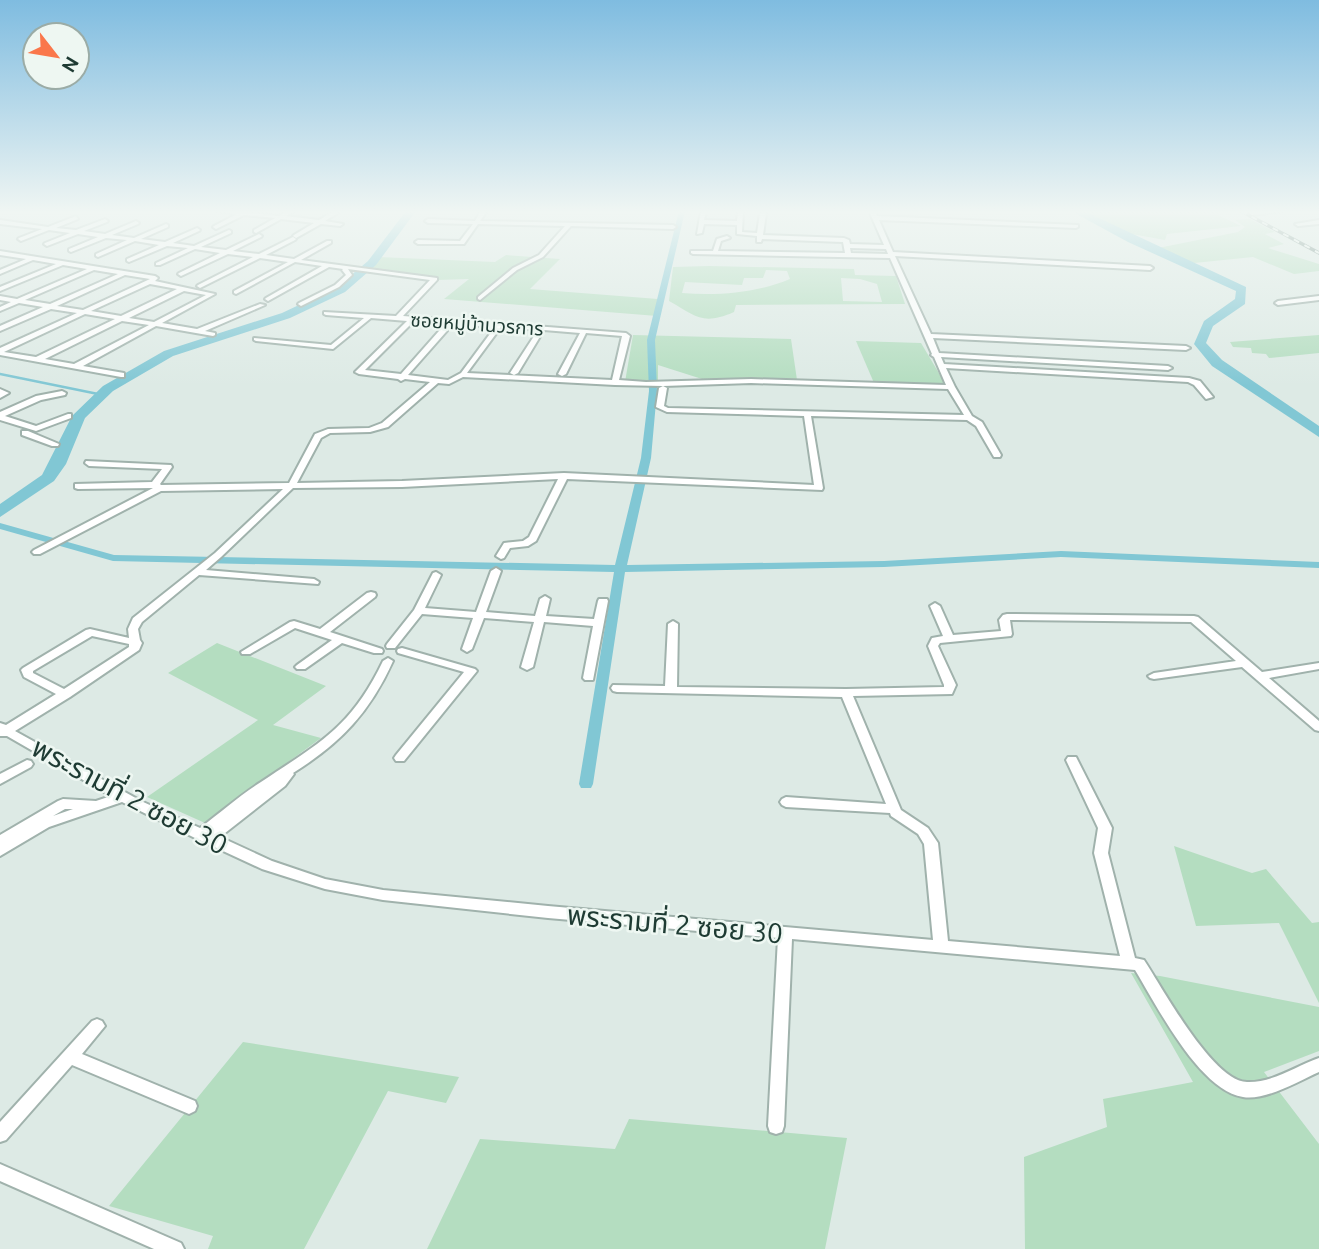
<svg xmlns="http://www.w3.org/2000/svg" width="1319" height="1249" font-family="Ubuntu,'Noto Sans Thai',sans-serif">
<rect width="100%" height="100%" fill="#ddeae5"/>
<g fill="#b4ddc0" fill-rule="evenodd">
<polygon points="1081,211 1218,211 1218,215 1241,226 1167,234 1165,240 1126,233"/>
<polygon points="1250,219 1275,232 1265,234 1284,244 1268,248 1319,264 1319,271 1294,274 1253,257 1194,263 1158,248 1238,232 1245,227 1235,220"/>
<polygon points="506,255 560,259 530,289 658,299 657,316 444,299 469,279 437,280 370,270 378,257 495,262"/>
<path d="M709,266L854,269L855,275L896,276L905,304L736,305L734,312C702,326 696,316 669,301L673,267ZM766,270L787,271L790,279C756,293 718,296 682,293L685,282L742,285L744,278H763ZM841,278L860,279L877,284L882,302L843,301Z"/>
<polygon points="633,335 791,339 797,380 702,379 658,365 658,382 625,382"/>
<polygon points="1319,335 1319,353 1269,358 1266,354 1252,353 1251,348 1233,347 1230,342"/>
<polygon points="856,341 921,343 946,385 874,383"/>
<polygon points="217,643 326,686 273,725 321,738 205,823 147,797 258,720 168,673"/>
<polygon points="1174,846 1252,873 1266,869 1312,923 1319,922 1319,1003 1279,923 1196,926"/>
<polygon points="1131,973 1160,976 1319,1007 1319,1051 1264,1072 1319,1144 1319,1249 1025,1249 1024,1157 1107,1127 1103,1099 1193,1082"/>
<polygon points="243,1042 459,1077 446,1103 388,1091 304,1249 208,1249 213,1236 109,1206"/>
<polygon points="629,1119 847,1138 825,1249 427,1249 480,1139 615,1149"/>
</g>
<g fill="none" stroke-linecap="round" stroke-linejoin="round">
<polyline stroke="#81c7d4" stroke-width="2.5" points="0,374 103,395"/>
<polygon fill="#81c7d4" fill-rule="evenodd" points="679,211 685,211 655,340 657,391 651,458 627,565 884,561 1061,551 1319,562 1319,568 1061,557 884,567 625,572 593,784 591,788 581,788 579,784 614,572 113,561 0,529 0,523 114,555 615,565 641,458 649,391 647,340"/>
<g fill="#81c7d4" fill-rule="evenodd">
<polygon points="406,211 416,211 376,265 345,292 290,318 173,356 113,391 85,418 66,464 54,481 0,517 0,504 42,475 72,416 103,386 164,351 282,313 337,287 368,261"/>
<polygon points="1071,211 1084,211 1246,287 1245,304 1213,326 1206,343 1222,360 1319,426 1319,437 1212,366 1194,344 1204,321 1235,299 1236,291 1128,242"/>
</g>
<g stroke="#a0b2ac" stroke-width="4">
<g id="minor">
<polygon points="218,211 236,211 279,216 288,211 295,211 286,216 319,220 334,211 341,211 325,221 343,224 340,226 321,224 296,238 293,236 294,235 314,223 281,219 256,233 254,232 254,230 275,218 244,215 216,229 213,227 214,226 237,214"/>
<polygon points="481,211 487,211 480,221 673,225 676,227 673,229 571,226 543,257 517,270 480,300 478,299 478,297 513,268 539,255 565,226 478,224 464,244 418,244 415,242 418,240 460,241 473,224 428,223 425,221 428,219 475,221"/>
<path d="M701,211L706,212L704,220L737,221L738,212L743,211L742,232L757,233L760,213L763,211L766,213L763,235L844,238L849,240L850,244L884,245L869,211H875L877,216L1078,225V227L1076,228L879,220L893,252L1150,266L1153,268L1150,270L895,256L931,334L1186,346L1190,348L1186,350L933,338L939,353L1168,366L1172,368L1168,370L941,357L944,364L1189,378L1200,381L1213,397L1206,399L1194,385L1188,382L946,368L955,387L972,416L982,422L1001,455L1000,457H994L976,426L967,420L811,416L823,488L822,490L567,479L536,541L528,546L510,548L504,558L501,559L496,556L504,543L523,541L529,537L558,479L402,487L293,488L221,557L206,570L314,579L319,582L318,584L199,575L142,622L138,629L140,640L142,643L139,650L70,697L15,731L141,801L200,828C220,813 239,796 261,782C319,743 351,728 383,661L388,658L393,661C370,712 341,743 293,773L294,774L285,786L220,837L272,861L325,879L383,890L548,906L933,940L924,844L918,834L891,816L890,813L786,807L782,805L780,802L782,799L786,797L886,804L842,697L617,692L613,691L611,688L613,685L665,686L668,624L673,621L678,624L677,687L846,689L944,687V685L928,646L932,638L943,636L930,606L935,603L940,606L953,635L1001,631L999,620L1003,615L1007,614L1194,616L1198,617L1262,672L1319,663V669L1269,678L1319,721V731L1315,730L1242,667L1154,679L1150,678L1148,676L1154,673L1236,661L1191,622L1010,620L1012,634L1011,636L940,643L938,646L956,685L952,694L853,696L901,810L928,828L938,843L948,941L1120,956L1094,853L1098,828L1066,760L1068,757H1076L1112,828L1108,853L1135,958L1144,960C1162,987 1213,1082 1247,1082C1272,1083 1296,1066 1319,1058V1072C1299,1081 1265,1101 1243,1097C1199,1090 1157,1006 1135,970L792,939L784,1126L782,1132L776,1134L770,1132L768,1126L778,938L548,918L383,900L325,889L262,869L195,838L122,802L49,827L0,856V835L58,801L63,799L96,801L111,796L7,736H0V723L6,725L56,694L24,677L21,670L23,668L86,630L90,629L129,638L128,629L133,618L215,553L283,489L161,491L40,554H34L32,552L34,550L153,488L78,489L75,488V484L152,482L162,469L89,466L85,463L86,461L171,465L172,467L160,484L161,485L289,483L315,434L328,429L369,428L382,423L430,382L405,379L401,381L398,379L359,374L355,372L407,321L371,318L333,349L256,341L254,340V338L331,345L364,318L326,315L324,314V312L396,316L430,280L348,269L352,275L339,287L301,306L298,304L299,303L335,285L346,275L342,270L343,269L329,267L268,301L265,299L266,298L322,266L295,262L236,294L234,293V291L288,262L260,258L200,288L197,286L198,285L253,257L228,254L181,276L178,274L179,273L220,253L195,249L160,265H156V263L188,248L167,246L129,262L127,261V259L159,245L135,241L98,257L96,256V254L127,240L106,238L71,252L69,251V249L98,237L78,234L47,246L44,244L45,243L70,233L49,230L21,241L18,239L19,238L42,229L0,224V220L48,227L76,216L78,219L56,228L76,230L105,219L108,221L107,222L84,231L105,234L136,221L139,223L138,224L112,235L134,238L166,224L168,225V227L141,239L165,242L197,228L200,230L199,231L173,243L194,246L229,230L231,231V233L201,247L226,250L259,234L262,236L261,237L233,251L259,254L293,237L296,239L295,240L266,255L294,259L327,241H331V243L301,260L437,278V280L403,316L626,333L630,336L619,380L646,382L751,379L946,385L934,357L931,355L932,354L890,258L693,254L691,253V251H713L717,239L727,236L730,238L721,241L718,251L845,253L843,242L762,239L761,242H757V236L737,234V225L704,224L702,233L697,234ZM850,248L886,249L888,254L851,253ZM414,321L446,323L401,374L365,370ZM453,324L495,327L461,373L448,380L408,375ZM501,327L538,330L510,373L514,375L518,373L544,330L580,333L558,374L562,376L566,374L586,333L622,336L612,380L467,373ZM463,377L615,385L663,386L659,388L656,407L667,412L804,416L814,485L564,473L402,481L297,483L321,438L330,433L370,432L388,427L438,383L449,384ZM751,383L948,389L964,415L668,408L664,406L667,388L663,386ZM92,636L129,644V647L64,689L33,673V671ZM65,809H73L53,816Z"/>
<polygon points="1257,211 1284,211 1252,215 1249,213"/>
<polygon points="1319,220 1319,224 1298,226 1295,224"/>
<path d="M0,251L155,276L158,278L155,281L215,294L162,323L197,329L260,304L265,305L205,331L215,333V335L213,336L156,326L83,366L124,373V377H121L0,355V348L77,313L51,309L0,331V326L43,307L19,303L0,311V307L11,302L0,300V296L17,299L87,269L63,265L0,291V287L56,264L33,260L0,274V270L26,259L0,255ZM94,270L118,274L50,304L25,300ZM125,275L150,279L83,310L57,306ZM150,284L177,289L121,316L91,311ZM184,291L206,295L154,322L129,318ZM85,314L115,319L36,357L4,352ZM122,321L149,325L74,364L45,359Z"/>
<polygon points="1319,296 1319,300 1278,305 1275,303 1278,301"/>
<polygon points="0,389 9,393 0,398"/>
<polygon points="62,391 66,393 65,395 41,400 5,416 36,426 68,414 71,414 71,418 36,431 0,420 0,412 36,396"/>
<polygon points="22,431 28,431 59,444 58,446 52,446 22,435"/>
<polygon points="496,568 501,571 486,612 535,616 540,599 545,596 550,599 546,616 594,619 598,601 599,599 607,599 608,601 593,680 585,680 583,678 593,626 544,622 533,667 527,670 521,667 534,622 484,618 472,649 467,652 462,649 473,618 422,614 395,648 387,648 386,646 387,644 414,610 433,573 436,572 441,575 425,608 476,612 491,571"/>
<polygon points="371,592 375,593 376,595 375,597 330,632 382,649 383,651 382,653 374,653 342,643 305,669 297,669 295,667 297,665 332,640 295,628 250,654 242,654 241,652 290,622 294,621 320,629 367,593"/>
<polygon points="402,648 475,669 477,671 404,761 396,761 394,758 396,755 464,672 398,653 397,651 398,649"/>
<polygon points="27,760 31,761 33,764 31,767 0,784 0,774"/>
<polygon points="97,1019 102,1021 105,1026 82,1054 195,1101 197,1106 195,1111 189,1114 72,1065 6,1140 0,1142 0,1122 92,1021"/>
<polygon points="0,1164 181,1243 184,1249 154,1249 0,1181"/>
</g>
</g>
<use href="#minor" fill="#fff" fill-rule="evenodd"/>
<g stroke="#58776f" stroke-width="3.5">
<polyline id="rail" points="1241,211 1319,253"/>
</g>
<use href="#rail" stroke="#eef7f2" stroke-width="2" stroke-dasharray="6" stroke-linecap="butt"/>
</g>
<linearGradient id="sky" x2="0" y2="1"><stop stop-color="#7fbce0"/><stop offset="0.55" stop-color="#f0f6f3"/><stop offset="1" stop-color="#f0f6f3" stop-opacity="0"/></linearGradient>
<rect width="1319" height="386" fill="url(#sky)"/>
<g text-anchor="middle" stroke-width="5" stroke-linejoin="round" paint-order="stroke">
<g font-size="19" fill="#1e3b33" stroke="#eef7f2">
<text transform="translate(477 324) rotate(4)" y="7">ซอยหมู่บ้านวรการ</text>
</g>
<g font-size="28" fill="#1e3b33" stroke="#eef7f2">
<text transform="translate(130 796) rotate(28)" y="10">พระรามที่ 2 ซอย 30</text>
<text transform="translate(675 924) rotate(5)" y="10">พระรามที่ 2 ซอย 30</text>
</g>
</g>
<g transform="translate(56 56) rotate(121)"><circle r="33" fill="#eef7f2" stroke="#9baca6" stroke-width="2"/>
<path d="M0-5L12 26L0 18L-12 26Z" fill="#fa774b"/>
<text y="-10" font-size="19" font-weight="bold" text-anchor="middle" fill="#1e3b33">N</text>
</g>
</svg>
